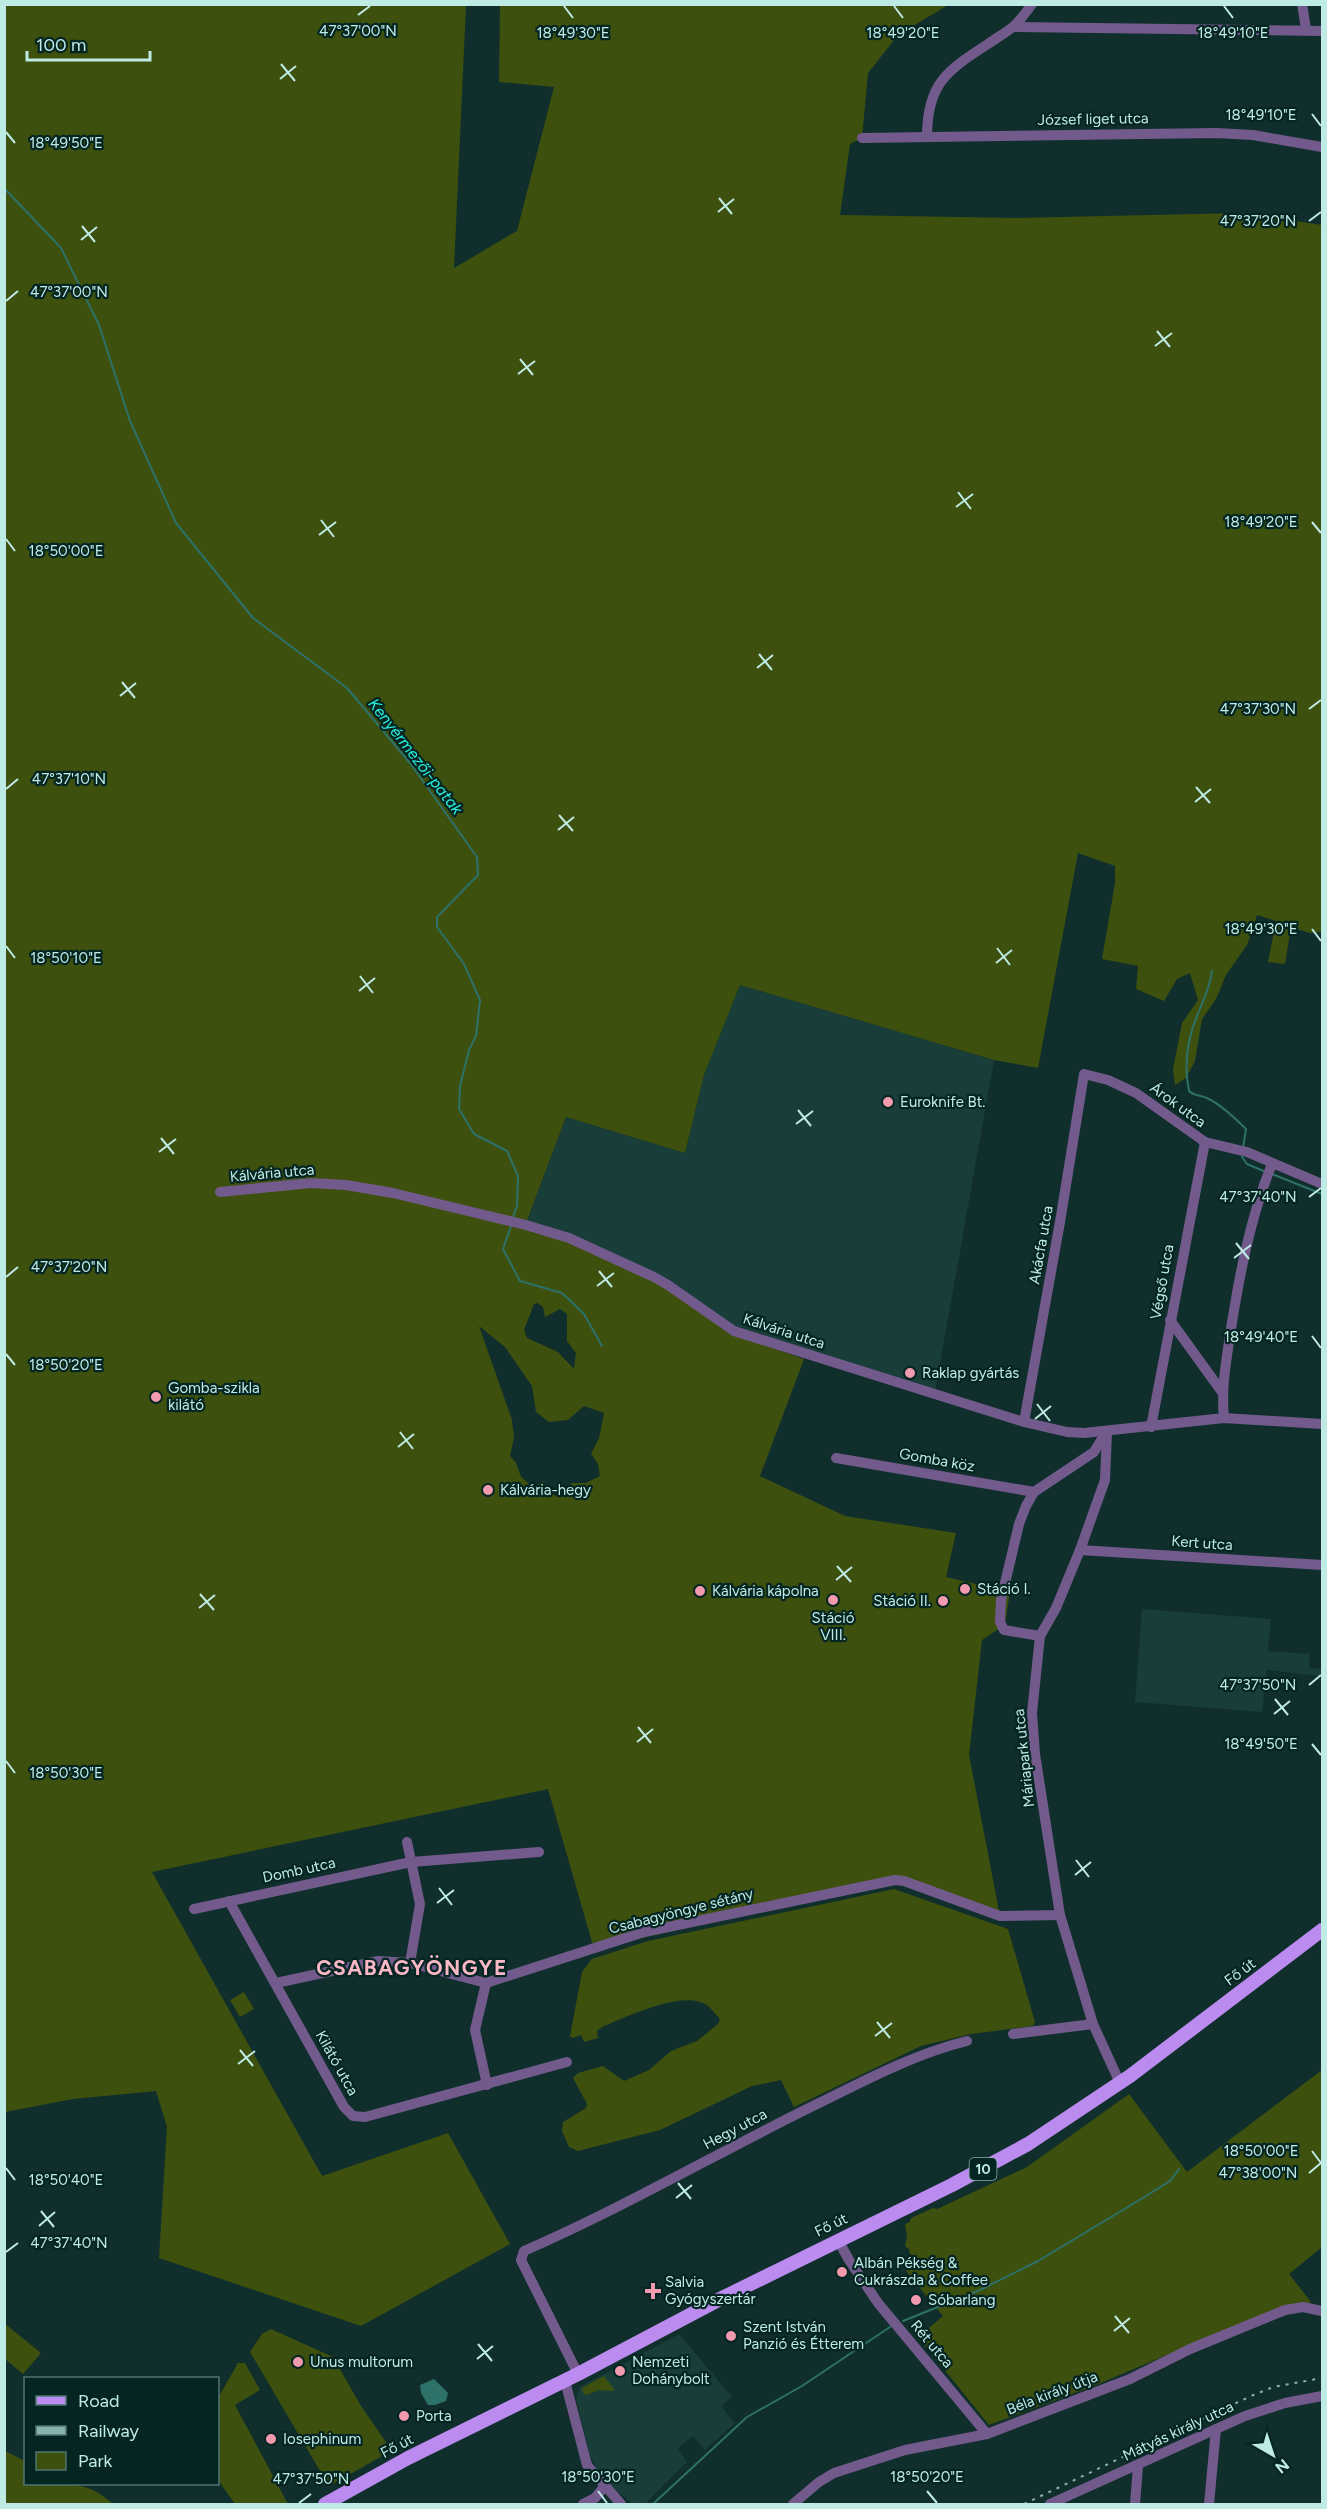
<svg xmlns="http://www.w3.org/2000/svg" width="1327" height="2509" font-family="Figtree,sans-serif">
<rect width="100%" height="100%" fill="#102f2c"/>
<g fill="#193d39">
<polygon points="740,985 994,1060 935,1392 749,1340 525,1227 566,1117 685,1153 704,1075"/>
<polygon points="1142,1609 1271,1619 1268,1651 1310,1654 1309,1668 1322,1669 1322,1676 1267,1670 1262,1712 1135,1702"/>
<polygon points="679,2334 732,2397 721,2406 735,2423 705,2450 693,2436 678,2448 687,2462 645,2504 632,2504 602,2478 590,2455 576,2399 580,2387"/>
</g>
<g fill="#3d500e" fill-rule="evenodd">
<path d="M5,5H466L454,268L517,231L554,87L499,82L500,5H948L898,35L868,73L862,138L850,144L840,215L1016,218L1242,213L1322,225V932L1310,933L1291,927L1285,964L1268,962L1276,921L1257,915L1247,945L1226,975L1216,999L1202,1019L1195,1061L1186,1078L1175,1085L1173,1069L1182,1023L1198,1000L1190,973L1177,979L1164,1001L1136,989L1138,966L1102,959L1115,883V866L1078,853L1038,1068L994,1060L740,985L704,1075L685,1153L566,1117L525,1226L569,1240L633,1270L683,1298L749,1340L804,1359L760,1476L845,1516L956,1533L946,1577L1010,1592L1004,1630H997L982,1640L969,1755L1000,1916L895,1880L594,1949L548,1789L152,1872L322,2176L448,2133L510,2244L361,2326L159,2258L167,2127L156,2091L73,2099L5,2112ZM537,1303L543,1307L545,1317L560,1309L567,1314V1341L576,1353L574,1369L558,1352L527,1338L524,1330L534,1304ZM479,1326L505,1347L532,1386L536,1412L549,1422L568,1420L584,1406L604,1413L599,1438L591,1454L598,1464L600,1476L586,1483H572L558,1497L546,1491L544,1481L533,1487L521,1477L516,1463L510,1456L514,1438L512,1420Z"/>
<path d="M894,1889L1008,1929L1035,2022L1033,2026L971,2034L921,2046L794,2107L781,2080L752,2086L660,2130L578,2151L569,2147L562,2131L563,2122L586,2108L587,2104L573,2078L578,2073L603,2066L624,2081L649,2070L671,2051L697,2041L718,2024L720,2019C716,2015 711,2008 707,2005C684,1989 626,2017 604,2026L597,2031L598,2038L584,2042L581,2035L573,2038L570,2036L582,1972L592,1959L648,1941Z"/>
<polygon points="244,1992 254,2009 240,2017 230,2000"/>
<polygon points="1322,2070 1322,2247 1289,2274 1311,2302 1252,2319 1096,2385 989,2425 918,2337 943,2316 906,2271 912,2265 909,2249 905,2246 907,2237 905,2224 910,2222 911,2218 933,2208 937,2209 1027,2167 1129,2094 1187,2172"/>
<polygon points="4,2323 41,2353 23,2374 5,2359"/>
<polygon points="271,2329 333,2357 361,2406 388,2445 384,2455 329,2486 250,2352 262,2334"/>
<polygon points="238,2363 245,2363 260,2390 235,2405 288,2504 235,2504 218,2480 218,2398"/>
<polygon points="604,2376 614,2389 613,2391 599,2390 586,2395 583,2393 582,2388"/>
<path d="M5,2451L25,2461L26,2484C59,2484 87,2479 113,2504H5Z"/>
</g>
<polygon fill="#2d7169" points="434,2379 448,2393 446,2401 435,2405 428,2405 421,2393 420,2385"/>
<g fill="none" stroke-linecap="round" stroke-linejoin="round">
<g stroke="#2d7169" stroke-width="2">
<polyline points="4,188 61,248 99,325 130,421 176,523 253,618 347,688 410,763 477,857 478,875 437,917 437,927 464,964 480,1000 476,1036 469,1050 460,1086 459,1109 474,1134 507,1151 518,1176 517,1206 513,1217"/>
<path d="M1212,971C1210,988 1203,1000 1197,1016C1187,1040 1184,1066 1189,1091C1194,1096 1200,1095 1207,1098C1220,1104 1236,1119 1246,1129L1243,1148"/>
<polyline points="1243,1153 1242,1157 1247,1164 1266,1172"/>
<polyline points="1272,1174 1322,1194"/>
<polyline points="511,1226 503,1249 520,1281 562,1293 584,1314 602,1346"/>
<polyline points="903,2321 980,2290 1038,2261 1146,2196 1170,2181 1179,2169"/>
<polyline points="653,2504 747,2417 802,2386 890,2327"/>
</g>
<g stroke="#725b8c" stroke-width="10">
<polyline points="1302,4 1306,29"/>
<polyline points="1014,27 1322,31"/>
<path d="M927,137C927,82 948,70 991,42C998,37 1007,32 1014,26C1021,20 1026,12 1032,4"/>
<polyline points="862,138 1216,133 1253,135 1322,147"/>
<polyline points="220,1192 311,1183 346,1185 393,1193 526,1225 569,1238 654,1277 668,1285 734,1331 1024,1422 1067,1432 1084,1433 1224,1418 1322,1424"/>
<polyline points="1170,1320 1222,1392"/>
<path d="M1224,1418C1221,1389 1226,1363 1230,1335C1239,1277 1250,1218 1272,1164"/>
<polyline points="1024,1422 1060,1222 1084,1074 1108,1080 1136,1093 1205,1142 1247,1152 1322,1184"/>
<polyline points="1151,1427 1205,1142"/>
<polyline points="1107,1432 1105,1480 1080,1550 1056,1608 1040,1636 1032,1713 1035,1754 1060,1915 1093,2024 1120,2083"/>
<polyline points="836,1458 1034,1492"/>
<polyline points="1080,1550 1322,1565"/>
<polyline points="1040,1636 1004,1630 1000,1622 1001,1600 1019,1524 1026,1506 1034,1492 1094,1452 1106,1432"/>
<polyline points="407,1842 420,1904 410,1963"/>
<polyline points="229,1901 344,2107 353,2116 365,2117 567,2062"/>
<polyline points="194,1909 411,1862 539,1852"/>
<polyline points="276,1983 378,1961 410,1963 486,1983 644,1932 895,1880 904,1881 1000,1916 1060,1915"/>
<polyline points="486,1983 475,2030 487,2085"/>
<polyline points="1013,2034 1093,2024"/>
<polyline points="838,2240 849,2260 878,2303 987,2434"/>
<path d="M578,2374L521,2260L524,2251C625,2207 719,2152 817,2104C866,2080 914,2054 967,2041"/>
<polyline points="565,2381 587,2465 621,2504"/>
<polyline points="583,2504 595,2498 604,2487"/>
<polyline points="793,2504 819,2482 834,2473 905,2450 987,2434 1130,2379 1190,2349 1285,2310 1303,2307 1322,2311"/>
<polyline points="1050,2504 1245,2416 1285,2403 1322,2396"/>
<polyline points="1135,2504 1138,2466"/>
<polyline points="1209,2504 1216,2429"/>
</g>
<polyline stroke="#bb8bf0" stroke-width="14" points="325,2504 408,2458 578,2374 724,2297 952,2185 1028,2144 1130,2076 1322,1930"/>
<polyline stroke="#8ab2ad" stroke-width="2" stroke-dasharray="3 6" stroke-linecap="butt" points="1024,2504 1251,2396 1273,2387 1322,2378"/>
</g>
<path fill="none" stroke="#bfebe5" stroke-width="2" d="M564,6L573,18M894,6L903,18M1224,6L1233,18M358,15L370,6M281,64L295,81M280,79L296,66M1312,114L1321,126M6,132L15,143M719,198L732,214M718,212L734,199M1309,221L1321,212M82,226L95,242M81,240L97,227M6,301L18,291M1157,331L1170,347M1155,346L1172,333M520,359L533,375M518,374L535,361M958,492L971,509M956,507L973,494M321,520L334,537M1312,522L1321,533M319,535L336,522M6,539L15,551M759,654L772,670M757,668L773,655M122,682L135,698M120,696L136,683M1309,709L1321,700M1196,787L1210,803M6,789L18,779M1195,802L1211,789M559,815L573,831M558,830L574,817M1312,929L1321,941M6,946L15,958M997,948L1010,965M996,963L1012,950M360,976L373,993M359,991L375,978M798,1110L811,1126M796,1124L813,1111M161,1138L174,1154M159,1152L176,1139M1309,1197L1321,1188M1236,1243L1249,1259M1234,1258L1251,1245M599,1271L612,1287M6,1277L18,1267M597,1286L614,1273M1312,1336L1321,1348M6,1354L15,1365M1037,1404L1050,1421M1035,1419L1051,1406M400,1432L413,1449M398,1447L414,1434M837,1566L851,1582M836,1580L852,1567M200,1594L214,1610M199,1608L215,1595M1309,1685L1321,1675M1275,1699L1288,1715M1274,1714L1290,1701M638,1727L651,1743M637,1742L653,1729M1312,1744L1321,1755M6,1761L15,1773M1076,1860L1089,1877M1075,1875L1091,1862M439,1888L452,1905M437,1903L454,1890M877,2022L890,2038M875,2036L892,2023M240,2050L253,2066M238,2064L255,2051M1312,2151L1321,2163M6,2168L15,2180M1309,2173L1321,2163M678,2183L691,2199M676,2198L692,2185M41,2211L54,2227M39,2226L55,2212M6,2252L18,2243M1115,2316L1129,2333M1114,2331L1130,2318M478,2344L492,2361M477,2359L493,2346M598,2491L607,2503M927,2491L937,2503M299,2503L311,2494"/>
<g fill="#f29aae" stroke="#052522" stroke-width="2">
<circle cx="888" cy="1102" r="6"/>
<circle cx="910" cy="1373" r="6"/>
<circle cx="156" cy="1397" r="6"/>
<circle cx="488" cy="1490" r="6"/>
<circle cx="965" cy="1589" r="6"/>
<circle cx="700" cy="1591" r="6"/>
<circle cx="833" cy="1600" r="6"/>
<circle cx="943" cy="1601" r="6"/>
<circle cx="842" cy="2272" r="6"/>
<path d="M650 2282h6v6h6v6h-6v6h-6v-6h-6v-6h6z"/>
<circle cx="916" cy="2300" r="6"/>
<circle cx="731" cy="2336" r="6"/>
<circle cx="298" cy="2362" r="6"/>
<circle cx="620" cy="2371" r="6"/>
<circle cx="404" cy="2416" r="6"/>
<circle cx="271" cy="2439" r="6"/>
</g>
<g text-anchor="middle" stroke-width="4.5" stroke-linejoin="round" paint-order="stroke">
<rect fill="#052522" stroke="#87b0aa" stroke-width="1.5" x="969.5" y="2158" width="27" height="22" rx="4.5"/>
<g font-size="14" font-weight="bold" fill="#bfebe5">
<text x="983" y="2174">10</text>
</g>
<g font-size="15" fill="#bfebe5" stroke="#052522">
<text transform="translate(1093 119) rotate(-1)" y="5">József liget utca</text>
<text transform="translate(1178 1105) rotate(36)" y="5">Árok utca</text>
<text transform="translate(272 1173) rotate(-5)" y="5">Kálvária utca</text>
<text transform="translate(1041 1245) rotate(-80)" y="5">Akácfa utca</text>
<text transform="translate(1162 1282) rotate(-80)" y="5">Végső utca</text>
<text transform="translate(784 1331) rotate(18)" y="5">Kálvária utca</text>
<text transform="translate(937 1460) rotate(10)" y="5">Gomba köz</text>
<text transform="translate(1202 1543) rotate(4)" y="5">Kert utca</text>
<text transform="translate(1024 1758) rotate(-96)" y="5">Máriapark utca</text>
<text transform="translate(299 1870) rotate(-12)" y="5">Domb utca</text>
<text transform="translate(681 1911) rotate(-14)" y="5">Csabagyöngye sétány</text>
<text transform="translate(1240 1972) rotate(-37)" y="5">Fő út</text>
<text transform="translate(337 2063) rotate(61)" y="5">Kilátó utca</text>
<text transform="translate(735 2129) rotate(-28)" y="5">Hegy utca</text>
<text transform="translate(831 2225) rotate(-26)" y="5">Fő út</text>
<text transform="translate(932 2344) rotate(50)" y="5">Rét utca</text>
<text transform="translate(1052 2393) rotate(-21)" y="5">Béla király útja</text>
<text transform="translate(1178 2431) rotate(-25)" y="5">Mátyás király utca</text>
<text transform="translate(397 2446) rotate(-28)" y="5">Fő út</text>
</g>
<g font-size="15" fill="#bfebe5" stroke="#052522" text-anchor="start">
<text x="900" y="1107">Euroknife Bt.</text>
<text x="922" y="1378">Raklap gyártás</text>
<text x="168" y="1393">Gomba-szikla<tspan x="168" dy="17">kilátó</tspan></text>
<text x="500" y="1495">Kálvária-hegy</text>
<text x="977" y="1594">Stáció I.</text>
<text x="712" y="1596">Kálvária kápolna</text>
<text x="931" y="1606" text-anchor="end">Stáció II.</text>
<text x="833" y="1623" text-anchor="middle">Stáció<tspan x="833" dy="17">VIII.</tspan></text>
<text x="854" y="2268">Albán Pékség &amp;<tspan x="854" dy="17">Cukrászda &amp; Coffee</tspan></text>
<text x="665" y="2287">Salvia<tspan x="665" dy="17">Gyógyszertár</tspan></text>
<text x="928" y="2305">Sóbarlang</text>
<text x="743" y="2332">Szent István<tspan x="743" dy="17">Panzió és Étterem</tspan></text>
<text x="310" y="2367">Unus multorum</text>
<text x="632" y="2367">Nemzeti<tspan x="632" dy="17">Dohánybolt</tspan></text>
<text x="416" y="2421">Porta</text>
<text x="283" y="2444">Iosephinum</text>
</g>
<g font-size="16" font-style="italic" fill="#28f1de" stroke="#052522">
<text transform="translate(416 756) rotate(52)" y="6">Kenyérmezői-patak</text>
</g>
<g font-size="21" font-weight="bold" letter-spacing="1.5" fill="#fab7c5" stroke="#052522">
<text x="412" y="1975">CSABAGYÖNGYE</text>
</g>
</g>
<g font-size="15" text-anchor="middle" fill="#bfebe5" stroke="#052522" stroke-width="4.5" stroke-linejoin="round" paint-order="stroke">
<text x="358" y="36">47°37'00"N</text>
<text x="573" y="38">18°49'30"E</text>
<text x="903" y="38">18°49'20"E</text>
<text x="1233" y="38">18°49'10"E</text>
<text x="1261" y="120">18°49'10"E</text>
<text x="66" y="148">18°49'50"E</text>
<text x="1258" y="226">47°37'20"N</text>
<text x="69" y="297">47°37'00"N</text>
<text x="1261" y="527">18°49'20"E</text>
<text x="66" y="556">18°50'00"E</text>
<text x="1258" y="714">47°37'30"N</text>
<text x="69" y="784">47°37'10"N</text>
<text x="1261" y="934">18°49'30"E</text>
<text x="66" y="963">18°50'10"E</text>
<text x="1258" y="1202">47°37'40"N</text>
<text x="69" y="1272">47°37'20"N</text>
<text x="1261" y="1342">18°49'40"E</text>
<text x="66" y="1370">18°50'20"E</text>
<text x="1258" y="1690">47°37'50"N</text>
<text x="1261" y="1749">18°49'50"E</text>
<text x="66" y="1778">18°50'30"E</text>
<text x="1261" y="2156">18°50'00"E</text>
<text x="1258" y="2178">47°38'00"N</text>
<text x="66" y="2185">18°50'40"E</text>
<text x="69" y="2248">47°37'40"N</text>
<text x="598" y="2482">18°50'30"E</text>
<text x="927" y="2482">18°50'20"E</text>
<text x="311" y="2484">47°37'50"N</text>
</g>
<rect width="1327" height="2509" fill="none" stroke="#bfebe5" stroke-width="12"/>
<rect x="24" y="2377" width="195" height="108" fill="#052522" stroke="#4f7470" stroke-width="1.5"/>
<rect x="36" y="2396" width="30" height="9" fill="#bb8bf0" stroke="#4f7470" stroke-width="1.5"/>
<text x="78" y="2407" font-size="18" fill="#bfebe5">Road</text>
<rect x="36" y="2426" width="30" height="9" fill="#8ab2ad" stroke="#4f7470" stroke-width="1.5"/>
<text x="78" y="2437" font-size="18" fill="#bfebe5">Railway</text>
<rect x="36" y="2452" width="30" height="18" fill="#3d500e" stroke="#4f7470" stroke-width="1.5"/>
<text x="78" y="2467" font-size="18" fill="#bfebe5">Park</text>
<g transform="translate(1273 2455) rotate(141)" stroke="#052522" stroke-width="4.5" paint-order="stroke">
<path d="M0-4.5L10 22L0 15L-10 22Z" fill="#bfebe5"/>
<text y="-9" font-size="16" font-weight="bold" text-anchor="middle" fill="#bfebe5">N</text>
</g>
<path d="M27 51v9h123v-9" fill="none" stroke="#bfebe5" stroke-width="3"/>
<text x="36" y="51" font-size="18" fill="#bfebe5" stroke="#052522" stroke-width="4.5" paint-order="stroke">100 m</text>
</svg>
